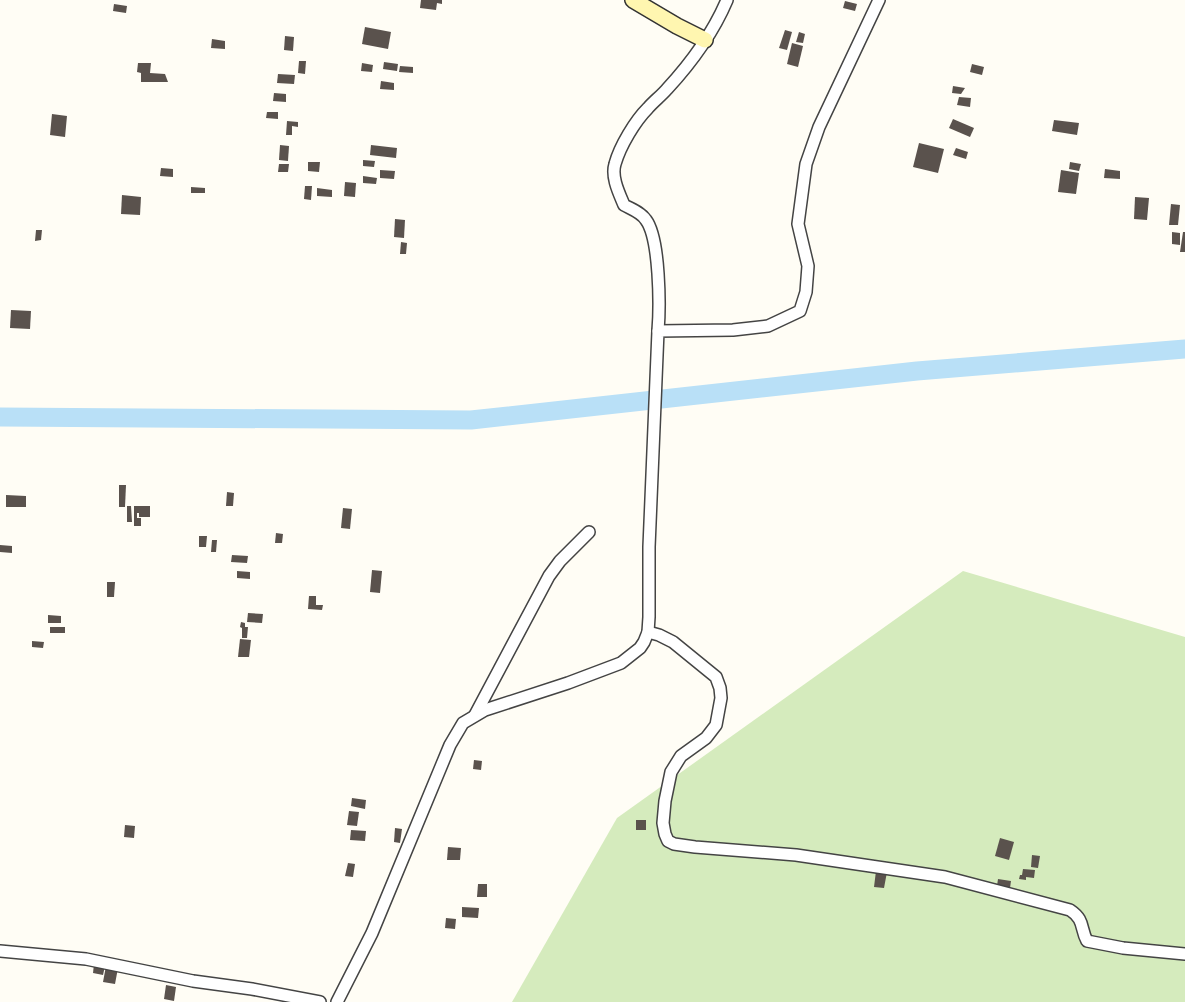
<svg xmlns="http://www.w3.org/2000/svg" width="1185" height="1002" font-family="Lora,serif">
<rect width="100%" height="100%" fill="#fffdf5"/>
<polygon fill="#d5ebbd" points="963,571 1185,637 1185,1002 512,1002 617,818"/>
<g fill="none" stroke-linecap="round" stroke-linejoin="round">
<polyline stroke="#b9e0f7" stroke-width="19" points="0,417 471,420 917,371 1185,349"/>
</g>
<g fill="#5a524d">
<polygon points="421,0 442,0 442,4 437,3 436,10 420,8"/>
<polygon points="845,1 857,4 855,11 843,8"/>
<polygon points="114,4 127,6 126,13 113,11"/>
<polygon points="365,27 391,32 388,49 362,44"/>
<polygon points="785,30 792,32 787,50 779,48"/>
<polygon points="799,32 805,34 803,43 796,42"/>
<polygon points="285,36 294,37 293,51 284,50"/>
<polygon points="212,39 225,41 225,49 211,48"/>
<polygon points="792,43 803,46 798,67 787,64"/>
<polygon points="299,61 306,61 305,74 298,73"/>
<polygon points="384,62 398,64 397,71 383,69"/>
<polygon points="138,63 151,63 150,73 165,74 168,82 141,82 141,73 137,72"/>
<polygon points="362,63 373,65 372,72 361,71"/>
<polygon points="972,64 984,67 982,75 970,72"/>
<polygon points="400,66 413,67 413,73 399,72"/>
<polygon points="278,74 295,75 294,84 277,83"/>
<polygon points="381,81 394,83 394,90 380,89"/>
<polygon points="953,86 965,88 961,94 952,93"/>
<polygon points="274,93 286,94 286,102 273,101"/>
<polygon points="959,97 971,98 970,107 957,105"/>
<polygon points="267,112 278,112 278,119 266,118"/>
<polygon points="52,114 67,116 65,137 50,135"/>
<polygon points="953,119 974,128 970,137 949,128"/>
<polygon points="1054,120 1079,123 1077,135 1052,131"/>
<polygon points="287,121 298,122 298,127 292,126 292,135 286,135"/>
<polygon points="919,143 944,149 938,173 913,167"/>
<polygon points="280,145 289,146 288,161 279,160"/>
<polygon points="371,145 397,148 396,158 370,155"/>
<polygon points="956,148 968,152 966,159 953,155"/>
<polygon points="363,160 375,161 374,167 363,166"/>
<polygon points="308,162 320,162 319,172 308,171"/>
<polygon points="1070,162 1081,164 1079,171 1069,169"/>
<polygon points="279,164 289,164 288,172 278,172"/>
<polygon points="161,168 173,169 173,177 160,176"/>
<polygon points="1105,169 1120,171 1120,179 1104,178"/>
<polygon points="380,170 395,171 394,179 380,178"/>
<polygon points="1061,170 1079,173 1076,194 1058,192"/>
<polygon points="363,176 377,178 376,184 363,183"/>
<polygon points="345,182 356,183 355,197 344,196"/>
<polygon points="305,186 312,186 311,200 304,199"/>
<polygon points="191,187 205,188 205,193 191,193"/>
<polygon points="317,188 332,190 332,197 317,196"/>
<polygon points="122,195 141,197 140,215 121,214"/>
<polygon points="1135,197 1149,198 1147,220 1134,219"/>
<polygon points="1171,204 1180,205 1178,225 1169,225"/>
<polygon points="395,219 405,220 404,238 394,237"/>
<polygon points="36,230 42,230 41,240 35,241"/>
<polygon points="1172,232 1180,233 1180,245 1172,244"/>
<polygon points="1183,232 1185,232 1185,252 1180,252"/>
<polygon points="401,242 407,243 406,254 400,254"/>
<polygon points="11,310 31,311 30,329 10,328"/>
<polygon points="119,485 126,485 125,507 119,507"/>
<polygon points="227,492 234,493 233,506 226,506"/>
<polygon points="6,495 26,496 26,507 6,507"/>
<polygon points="127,506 131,506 132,522 127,522"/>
<polygon points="134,506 150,506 150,517 139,517 139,513 137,513 137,518 141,518 141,526 134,526"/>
<polygon points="343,508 352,509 350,529 341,528"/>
<polygon points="276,533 283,534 282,543 275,543"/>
<polygon points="199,536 207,536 206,547 199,547"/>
<polygon points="212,540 217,540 216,552 211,552"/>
<polygon points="0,545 12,546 12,553 0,552"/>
<polygon points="232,555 248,556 247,563 231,562"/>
<polygon points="372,570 382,571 380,593 370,592"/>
<polygon points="237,571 250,572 250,579 237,578"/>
<polygon points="107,582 115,582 114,597 107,597"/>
<polygon points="309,596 316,596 316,605 323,605 322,610 308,609"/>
<polygon points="248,613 263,614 262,623 247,622"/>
<polygon points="48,615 61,616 61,623 48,623"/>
<polygon points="241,622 245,623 245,627 248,627 247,638 242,638 242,628 240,627"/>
<rect x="50" y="627" width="15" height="6"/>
<polygon points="240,639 251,640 249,657 238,657"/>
<polygon points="32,641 44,642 43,648 32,647"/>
<polygon points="474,760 482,761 481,770 473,769"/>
<polygon points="352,798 366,800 365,809 351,806"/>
<polygon points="349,811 359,812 357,826 347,825"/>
<rect x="636" y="820" width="10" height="10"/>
<polygon points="125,825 135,826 134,838 124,837"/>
<polygon points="395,828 402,829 400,843 394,842"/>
<polygon points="351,830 366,831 365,841 350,840"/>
<polygon points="1000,838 1014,842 1009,860 995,856"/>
<polygon points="448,847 461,848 460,860 447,860"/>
<polygon points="1032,855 1040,856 1038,868 1031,867"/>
<polygon points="348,863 355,864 353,877 345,876"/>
<polygon points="1023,869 1035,870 1034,878 1026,877 1026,880 1019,879 1020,875 1022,875"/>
<polygon points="876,871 887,872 884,888 874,887"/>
<polygon points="998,879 1011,881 1010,888 997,886"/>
<polygon points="478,884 487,884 487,897 477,897"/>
<polygon points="462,907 479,908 478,918 462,917"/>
<polygon points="446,918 456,919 455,929 445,928"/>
<polygon points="94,964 105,966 103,975 93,973"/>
<polygon points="106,966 118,968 115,984 103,982"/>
<polygon points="166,985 176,987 174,1001 164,999"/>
</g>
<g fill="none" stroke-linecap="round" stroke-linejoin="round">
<g stroke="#444" stroke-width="14">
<g id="street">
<path d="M658,331C660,307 660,239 646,220C641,212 631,209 624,205C619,193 611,177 615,164C620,146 635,121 648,108C654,101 661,96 667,89C691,63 713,33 727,0"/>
<path d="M648,632L659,635L673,642L716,677L720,688L721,698L716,725L706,738L681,756L671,772L665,801L663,823L665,834L668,841L674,844L695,847L796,855L945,877L1070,910C1085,920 1080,928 1087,941L1123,948L1185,954"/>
<polyline points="475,715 549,576 560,561 589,532"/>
<polyline points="0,951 86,959 193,981 252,989 320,1002"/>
<polyline points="337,1002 372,933 450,745 463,723 485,710 568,683 621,663 640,648 644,642 648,632 649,617 649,547 658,331 733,330 768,326 800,311 806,292 808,266 798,224 806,164 819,127 879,0"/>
</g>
</g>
<g stroke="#333" stroke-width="18">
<polyline id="secondary" points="633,0 677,26 705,40"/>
</g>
<use href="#street" stroke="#fff" stroke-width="11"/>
<use href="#secondary" stroke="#fff6b0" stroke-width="15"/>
</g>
</svg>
